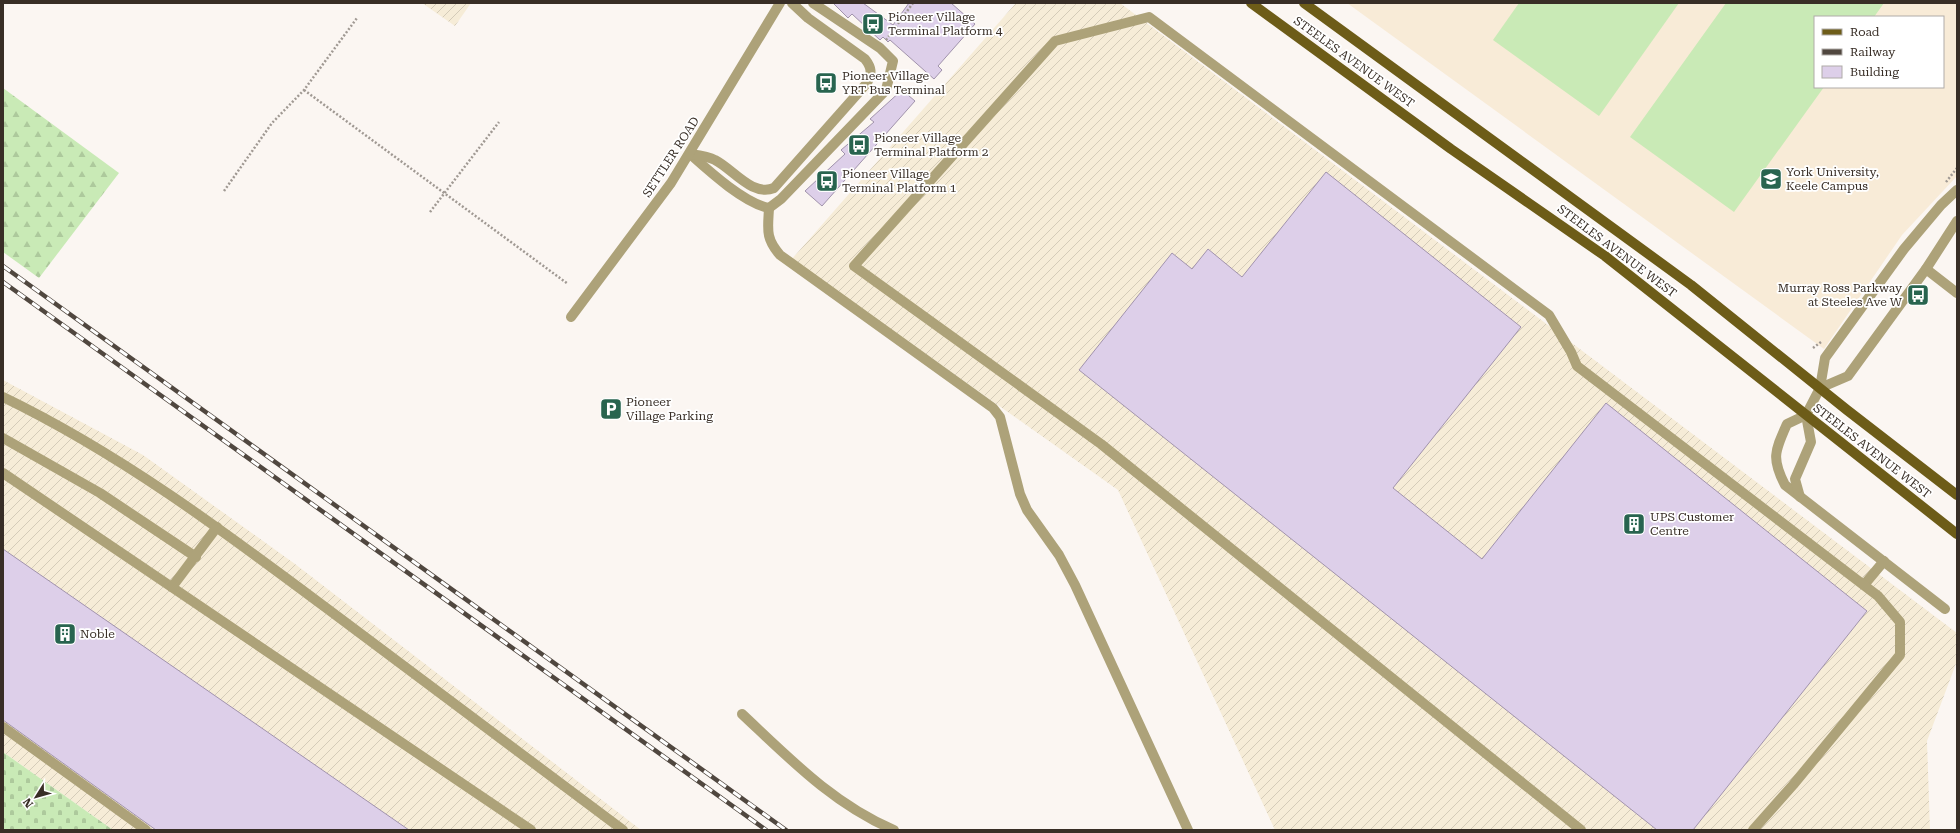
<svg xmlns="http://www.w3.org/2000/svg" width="1960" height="833" font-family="'Roboto Serif',serif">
<defs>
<pattern id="industrial-furrows" width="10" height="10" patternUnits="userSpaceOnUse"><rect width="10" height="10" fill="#f6ecd7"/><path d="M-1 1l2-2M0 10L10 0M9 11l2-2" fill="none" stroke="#d4cbb8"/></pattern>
<pattern id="forest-firs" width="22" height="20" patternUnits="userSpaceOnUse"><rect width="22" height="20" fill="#c9eab6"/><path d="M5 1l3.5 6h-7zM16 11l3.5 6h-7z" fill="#adc99c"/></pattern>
<pattern id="cemetery-stones" width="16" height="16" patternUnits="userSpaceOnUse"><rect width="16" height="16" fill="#c9eab6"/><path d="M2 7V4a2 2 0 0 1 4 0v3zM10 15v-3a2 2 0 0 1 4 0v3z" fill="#adc99c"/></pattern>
</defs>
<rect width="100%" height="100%" fill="#fbf6f2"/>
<g fill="url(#industrial-furrows)">
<polygon points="422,3 471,3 455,26"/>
<polygon points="1016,3 1120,3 1957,633 1957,661 1927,741 1930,830 1275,830 1118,490 792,259"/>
<polygon points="3,380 143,455 295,564 641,830 113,830 3,752"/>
</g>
<path fill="#f8ebd7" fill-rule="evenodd" d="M1347,3H1957V176L1902,235L1824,349ZM1815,17H1943V87H1815Z"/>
<g fill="#c9eab6">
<polygon points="1519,3 1679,3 1599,116 1493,40"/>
<polygon points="1726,3 1884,3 1874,17 1815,17 1815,87 1824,87 1734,212 1630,137"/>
</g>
<polygon fill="url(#forest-firs)" points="3,88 119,173 39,278 3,252"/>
<polygon fill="url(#cemetery-stones)" points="3,752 113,830 3,830"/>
<g fill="#ddcfe9" stroke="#a193ac">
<polygon points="833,3 863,3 893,25 909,3 951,3 975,24 938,66 942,70 934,79 890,40 888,42 883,37 880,40 852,14 848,18"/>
<polygon points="902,90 915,101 822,206 805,191 845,154 841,150 874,122 870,119"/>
<polygon points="1326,172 1521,327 1393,488 1482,559 1606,403 1867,611 1693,830 1657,830 1079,370 1172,253 1192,269 1208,249 1242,277"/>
<polygon points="3,549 409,830 156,830 3,720"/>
</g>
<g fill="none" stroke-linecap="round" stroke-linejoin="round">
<g stroke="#a09993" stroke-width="2.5" stroke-dasharray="2 2" stroke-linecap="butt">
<polyline points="886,40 913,3"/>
<polyline points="304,90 568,284"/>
<polyline points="1946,182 1957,168"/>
<polyline points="224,191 272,123 304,90 357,18"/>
<polyline points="430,212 499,122"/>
<polyline points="1813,348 1821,342"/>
</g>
<g stroke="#ada279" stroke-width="10">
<path d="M690,154C709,171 744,203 769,208L781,199L886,90L893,61L880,48L813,3"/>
<path d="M690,154C698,155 708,156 715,160C733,169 752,197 774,188L867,83C872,73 872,68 865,59L808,18L792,3"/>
<path d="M769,208C768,229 765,238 780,255L993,408L1000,417L1020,494L1027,510L1059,555L1075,585L1188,830"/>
<polyline points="1926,269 1957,293"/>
<polyline points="571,317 671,183 780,3"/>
<polyline points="1820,388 1848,376 1926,269 1957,221"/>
<path d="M3,397C119,453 222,530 325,607C424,681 524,756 623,830"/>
<path d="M1806,415L1787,424C1775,451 1771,458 1785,485L1945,609"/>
<polyline points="1806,415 1820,388 1825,358 1904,249 1941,205 1957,190"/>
<polyline points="3,438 100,493 196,557"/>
<polyline points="3,473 531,830"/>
<polyline points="1800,497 1795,479 1811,442 1806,415"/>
<polyline points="1864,585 1884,561"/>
<polyline points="172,587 217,527"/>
<path d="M742,714C789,758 833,804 894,830"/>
<polyline points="3,727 146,830"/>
<polyline points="1581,830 1101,444 854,266 1055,41 1149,17 1549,315 1571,352 1577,366 1878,596 1900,622 1900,655 1793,785 1753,830"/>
</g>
<g stroke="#6d5c18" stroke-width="10">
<polyline points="1251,3 1451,149 1605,256 1957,534"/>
<polyline points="1304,3 1691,285 1847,410 1957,495"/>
</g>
<g stroke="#50473f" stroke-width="4.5">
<g id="rail">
<polyline points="3,266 786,830"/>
<polyline points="3,282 766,830"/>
</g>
</g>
<use href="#rail" stroke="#fff" stroke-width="3" stroke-dasharray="9" stroke-linecap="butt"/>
</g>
<defs>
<g id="bus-square" transform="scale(1.15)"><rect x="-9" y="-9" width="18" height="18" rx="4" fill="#28644f" stroke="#fff"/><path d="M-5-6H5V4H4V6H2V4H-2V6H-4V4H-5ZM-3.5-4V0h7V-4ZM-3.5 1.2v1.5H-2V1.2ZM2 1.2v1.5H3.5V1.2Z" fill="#fff"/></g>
<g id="university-square" transform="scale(1.15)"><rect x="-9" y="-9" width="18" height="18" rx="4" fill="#28644f" stroke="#fff"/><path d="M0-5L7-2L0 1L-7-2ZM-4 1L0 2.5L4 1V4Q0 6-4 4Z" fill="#fff"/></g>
<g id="parking-square" transform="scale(1.15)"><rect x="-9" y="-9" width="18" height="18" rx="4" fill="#28644f" stroke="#fff"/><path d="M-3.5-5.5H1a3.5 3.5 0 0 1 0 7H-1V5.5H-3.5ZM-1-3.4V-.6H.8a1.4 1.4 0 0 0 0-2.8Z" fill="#fff"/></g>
<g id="building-square" transform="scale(1.15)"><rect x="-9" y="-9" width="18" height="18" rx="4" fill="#28644f" stroke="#fff"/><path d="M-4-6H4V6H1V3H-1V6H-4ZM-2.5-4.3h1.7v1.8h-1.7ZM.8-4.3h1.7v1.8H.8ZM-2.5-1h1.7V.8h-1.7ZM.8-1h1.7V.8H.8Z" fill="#fff"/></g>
</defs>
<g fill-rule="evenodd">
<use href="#bus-square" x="873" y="24"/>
<use href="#bus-square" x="826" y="83"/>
<use href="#bus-square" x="859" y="145"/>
<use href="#university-square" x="1771" y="179"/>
<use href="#bus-square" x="827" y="181"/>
<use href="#bus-square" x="1918" y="295"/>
<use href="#parking-square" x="611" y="409"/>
<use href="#building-square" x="1634" y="524"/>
<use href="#building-square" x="65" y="634"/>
</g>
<g text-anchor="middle" stroke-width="3.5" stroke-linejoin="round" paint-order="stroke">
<g font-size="12" fill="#382e26" stroke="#fff" text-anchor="start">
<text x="888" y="21">Pioneer Village<tspan x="888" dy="14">Terminal Platform 4</tspan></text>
<text x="842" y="80">Pioneer Village<tspan x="842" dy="14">YRT Bus Terminal</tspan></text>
<text x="874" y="142">Pioneer Village<tspan x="874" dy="14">Terminal Platform 2</tspan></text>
<text x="1786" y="176">York University,<tspan x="1786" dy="14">Keele Campus</tspan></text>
<text x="842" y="178">Pioneer Village<tspan x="842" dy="14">Terminal Platform 1</tspan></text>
<text x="1902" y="292" text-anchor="end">Murray Ross Parkway<tspan x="1902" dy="14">at Steeles Ave W</tspan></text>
<text x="626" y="406">Pioneer<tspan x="626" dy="14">Village Parking</tspan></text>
<text x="1650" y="521">UPS Customer<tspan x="1650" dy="14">Centre</tspan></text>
<text x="80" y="638">Noble</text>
</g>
<g font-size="12" fill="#382e26" stroke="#fff">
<text transform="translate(1354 62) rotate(36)" y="4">STEELES AVENUE WEST</text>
<text transform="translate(671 157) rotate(-57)" y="4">SETTLER ROAD</text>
<text transform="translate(1617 251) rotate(37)" y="4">STEELES AVENUE WEST</text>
<text transform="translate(1872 451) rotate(38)" y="4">STEELES AVENUE WEST</text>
</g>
</g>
<rect width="1960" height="833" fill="none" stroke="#382e26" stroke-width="8"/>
<rect x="1814" y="16" width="130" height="72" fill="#ffffff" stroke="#afaba8"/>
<rect x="1822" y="29" width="20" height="6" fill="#6d5c18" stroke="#afaba8"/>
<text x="1850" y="36" font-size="12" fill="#382e26">Road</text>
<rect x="1822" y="49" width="20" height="6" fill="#50473f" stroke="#afaba8"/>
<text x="1850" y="56" font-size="12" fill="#382e26">Railway</text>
<rect x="1822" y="66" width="20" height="12" fill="#ddcfe9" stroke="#afaba8"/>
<text x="1850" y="76" font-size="12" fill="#382e26">Building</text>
<g transform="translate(36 797) rotate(233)" stroke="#ffffff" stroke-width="3" paint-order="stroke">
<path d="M0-3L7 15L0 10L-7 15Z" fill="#382e26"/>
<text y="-6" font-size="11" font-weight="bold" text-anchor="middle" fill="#382e26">N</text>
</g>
</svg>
